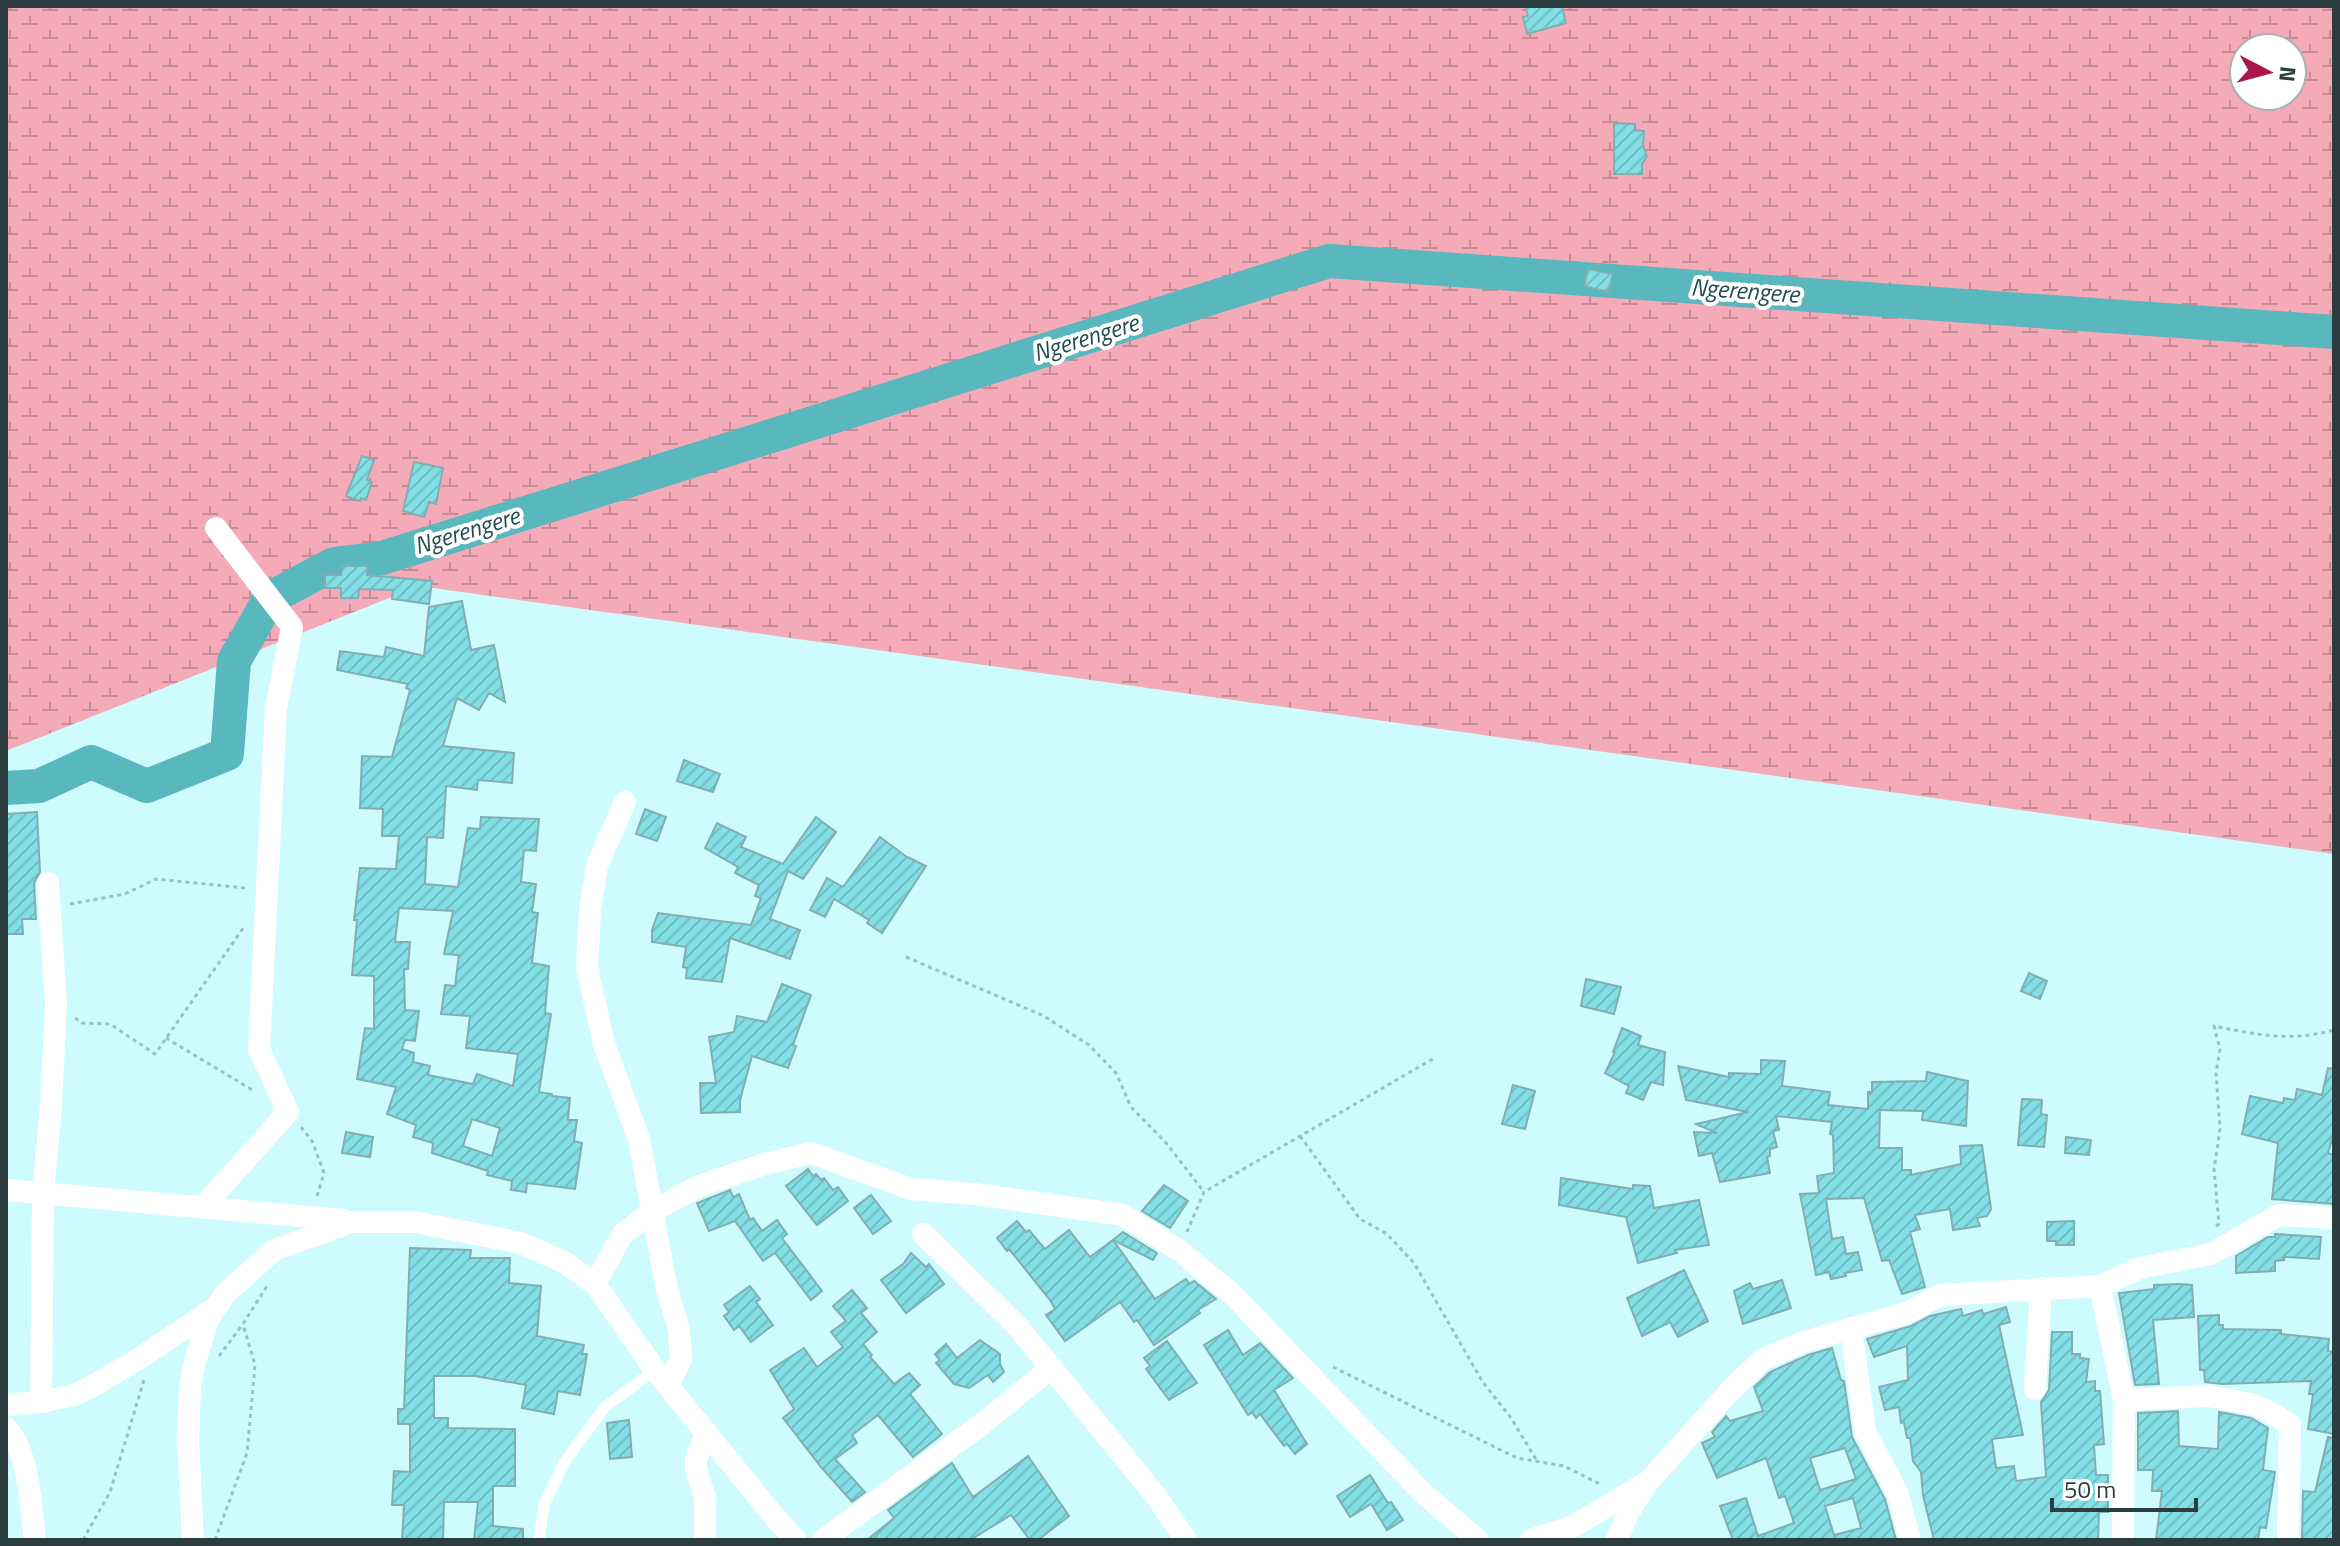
<svg xmlns="http://www.w3.org/2000/svg" width="2340" height="1546" font-family="'Titillium Web',sans-serif">
<defs>
<pattern id="wetland-marsh" width="20" height="14" patternUnits="userSpaceOnUse" patternTransform="scale(2)"><rect width="20" height="14" fill="#f4aab7"/><path d="M1 5h8M5 5V1M11 12h8M15 12V8" fill="none" stroke="#c68c96"/></pattern>
<pattern id="building-hatch" width="6" height="6" patternUnits="userSpaceOnUse" patternTransform="scale(2)"><rect width="6" height="6" fill="#81dfe5"/><path d="M-1 1l2-2M0 6l6-6M5 7l2-2" fill="none" stroke="#70c0c6"/></pattern>
</defs>
<rect width="100%" height="100%" fill="#cefcfe"/>
<path fill="url(#wetland-marsh)" fill-rule="evenodd" d="M6,6H2334V854L419,586L6,751ZM2244,48H2292V96H2244Z"/>
<g fill="none" stroke-linecap="round" stroke-linejoin="round">
<polyline stroke="#59b7be" stroke-width="34" points="6,788 39,786 91,762 147,786 227,754 234,661 270,598 334,564 382,558 1329,261 2334,332"/>
</g>
<g fill="url(#building-hatch)" stroke="#82aeb1" stroke-width="2" fill-rule="evenodd">
<polygon points="1525,6 1562,6 1566,23 1527,34 1523,17 1528,16"/>
<polygon points="1614,123 1635,124 1635,130 1644,131 1643,146 1647,156 1642,164 1642,174 1614,174"/>
<polygon points="1588,269 1613,274 1608,292 1584,286"/>
<polygon points="362,456 374,460 367,480 372,482 366,500 361,498 360,501 346,496"/>
<polygon points="414,462 443,468 436,504 429,502 424,517 403,511"/>
<polygon points="342,566 368,566 367,575 432,581 429,604 392,599 393,590 359,589 358,598 341,598 341,588 325,588 325,575 341,575"/>
<path d="M462,601L471,650L494,645L505,702L489,693L479,710L457,698L443,746L514,753L512,783L478,780L477,790L446,786L443,838L427,837L425,884L458,887L468,828L480,829L481,817L539,819L536,851L524,850L521,882L536,884L532,912L538,913L532,963L549,966L545,1013L551,1014L539,1092L552,1094V1096L570,1098L568,1120H577L574,1141L582,1143L575,1189L527,1183L526,1192L511,1190L512,1181L487,1175L488,1171L432,1153L433,1143L413,1137L416,1125L387,1114L396,1087L357,1079L365,1028L374,1029V976L352,975L357,920H354L360,868L396,869L399,836H382L383,809L360,808L362,756L392,757L410,690L406,688L408,684L337,670L340,651L384,657L386,647L424,656L429,607ZM399,908L453,911L444,954L459,955L455,986L445,985L441,1014L470,1016L466,1048L518,1054L513,1086L477,1074L473,1084L428,1075L430,1066L413,1062L414,1053L402,1049L405,1040L415,1041L419,1011L405,1010L404,969H408L410,942H395ZM472,1119L500,1128L492,1156L463,1146Z"/>
<polygon points="684,760 720,774 713,792 677,781"/>
<polygon points="645,809 666,817 657,841 636,834"/>
<polygon points="37,812 40,872 34,883 36,919 22,919 23,934 6,934 6,814"/>
<polygon points="816,817 836,832 803,879 788,871 770,919 800,930 790,959 730,938 722,982 686,978 687,968 683,967 686,947 652,942 652,930 658,913 751,925 761,898 755,896 759,885 735,873 738,867 705,848 717,823 746,837 741,847 783,864"/>
<polygon points="880,837 907,857 926,866 882,933 867,923 869,920 834,899 825,917 810,910 827,878 843,887"/>
<polygon points="2029,973 2047,981 2040,999 2021,991"/>
<polygon points="1586,979 1621,987 1614,1014 1581,1006"/>
<polygon points="782,984 811,995 793,1045 796,1046 788,1068 752,1056 740,1100 740,1112 701,1113 700,1083 716,1083 709,1037 734,1032 737,1016 767,1022"/>
<polygon points="1622,1028 1641,1036 1638,1045 1665,1052 1663,1085 1651,1082 1643,1100 1626,1093 1629,1086 1605,1073 1615,1052 1613,1052"/>
<polygon points="1761,1060 1785,1061 1782,1086 1830,1092 1828,1105 1868,1109 1868,1092 1872,1092 1872,1082 1926,1081 1927,1072 1968,1081 1966,1126 1922,1120 1923,1111 1876,1110 1880,1110 1879,1148 1902,1148 1902,1170 1911,1170 1911,1175 1961,1164 1960,1146 1982,1145 1991,1209 1987,1216 1977,1218 1980,1226 1953,1230 1950,1209 1915,1215 1920,1229 1910,1232 1925,1287 1902,1294 1889,1260 1882,1261 1864,1198 1826,1199 1832,1239 1843,1237 1846,1254 1858,1252 1862,1270 1845,1273 1846,1276 1831,1279 1829,1272 1816,1275 1800,1194 1819,1193 1817,1176 1834,1173 1833,1135 1830,1134 1832,1122 1776,1116 1779,1130 1773,1131 1777,1147 1770,1149 1770,1156 1767,1157 1770,1173 1720,1182 1712,1153 1699,1156 1694,1132 1717,1133 1696,1124 1748,1112 1686,1100 1678,1066 1729,1077 1729,1073 1761,1074"/>
<polygon points="2328,1068 2334,1069 2334,1133 2328,1153 2334,1155 2334,1204 2272,1199 2278,1143 2242,1134 2250,1096 2283,1103 2284,1098 2295,1100 2297,1089 2322,1095"/>
<polygon points="1513,1085 1535,1091 1525,1129 1502,1124"/>
<polygon points="2022,1099 2042,1100 2041,1114 2047,1115 2044,1147 2018,1145"/>
<polygon points="346,1132 373,1137 370,1157 342,1153"/>
<polygon points="2066,1137 2091,1140 2089,1155 2065,1153"/>
<polygon points="808,1169 813,1176 816,1174 821,1180 824,1178 833,1190 838,1187 848,1201 817,1225 786,1186"/>
<polygon points="1561,1178 1633,1189 1633,1185 1650,1186 1654,1208 1699,1200 1709,1245 1675,1250 1677,1253 1638,1263 1626,1217 1559,1205"/>
<polygon points="1164,1185 1188,1201 1170,1228 1142,1211"/>
<polygon points="730,1190 733,1197 739,1194 750,1220 753,1218 762,1231 777,1220 787,1234 782,1238 822,1291 811,1300 775,1253 763,1261 735,1221 709,1231 697,1203"/>
<polygon points="871,1195 891,1221 873,1234 854,1208"/>
<polygon points="1017,1221 1026,1232 1029,1230 1045,1249 1069,1230 1090,1257 1113,1240 1155,1299 1186,1279 1189,1284 1194,1281 1216,1299 1198,1310 1200,1313 1154,1345 1137,1320 1134,1322 1120,1302 1065,1341 1046,1315 1055,1309 1050,1300 1009,1249 1007,1251 997,1238"/>
<polygon points="2074,1221 2074,1245 2056,1245 2056,1241 2047,1241 2047,1222"/>
<polygon points="1123,1232 1157,1253 1153,1260 1113,1240"/>
<polygon points="2275,1234 2321,1237 2319,1259 2284,1257 2284,1260 2275,1261 2275,1271 2236,1273 2236,1256 2268,1237 2275,1237"/>
<polygon points="410,1248 471,1250 470,1258 510,1258 509,1283 541,1286 537,1336 584,1345 582,1354 587,1354 580,1395 558,1391 554,1414 522,1408 526,1385 475,1376 434,1376 434,1418 448,1418 448,1428 515,1429 515,1486 493,1486 493,1526 523,1529 523,1540 474,1540 478,1502 444,1502 443,1540 402,1540 404,1505 392,1505 394,1471 410,1472 410,1424 398,1424 398,1409 404,1409"/>
<polygon points="911,1253 926,1267 929,1264 944,1284 906,1313 881,1280 903,1264"/>
<polygon points="1684,1270 1708,1321 1678,1337 1670,1322 1642,1336 1627,1298"/>
<polygon points="1782,1280 1791,1308 1743,1324 1734,1291 1750,1283 1753,1289"/>
<polygon points="2180,1284 2192,1285 2194,1317 2153,1320 2159,1384 2135,1385 2119,1293 2154,1289 2154,1285"/>
<polygon points="750,1286 760,1299 756,1302 773,1325 751,1342 739,1326 734,1330 724,1316 729,1312 724,1305"/>
<polygon points="852,1290 867,1308 861,1313 877,1332 863,1344 872,1355 870,1357 894,1384 909,1373 920,1385 910,1394 942,1434 913,1457 878,1415 852,1435 857,1443 835,1459 865,1492 852,1502 821,1467 783,1418 794,1409 770,1370 804,1348 817,1367 843,1347 831,1332 846,1321 833,1306"/>
<polygon points="2006,1307 2010,1322 1999,1325 2023,1435 1992,1439 1996,1468 2014,1466 2016,1481 2046,1477 2041,1402 2049,1390 2052,1332 2072,1332 2072,1354 2080,1354 2080,1358 2089,1359 2086,1382 2095,1381 2095,1391 2100,1391 2104,1444 2094,1445 2096,1475 2108,1475 2108,1512 2099,1512 2098,1540 1934,1540 1923,1495 1921,1472 1913,1461 1910,1438 1907,1438 1904,1422 1901,1423 1899,1407 1885,1410 1879,1387 1908,1380 1907,1346 1874,1357 1867,1339 1911,1326 1930,1316 1961,1309 1963,1316 1982,1310 1983,1314"/>
<polygon points="2219,1315 2219,1325 2223,1325 2223,1329 2281,1330 2281,1334 2329,1339 2328,1351 2334,1352 2334,1434 2308,1429 2313,1394 2309,1394 2311,1381 2222,1384 2205,1382 2204,1370 2200,1370 2198,1316"/>
<polygon points="1228,1330 1243,1355 1260,1343 1293,1378 1274,1390 1307,1444 1295,1454 1287,1444 1284,1446 1260,1414 1256,1418 1252,1412 1248,1415 1204,1345"/>
<polygon points="980,1340 1000,1354 1000,1364 1004,1372 993,1382 988,1375 969,1388 954,1384 936,1363 940,1360 935,1354 946,1344 957,1358"/>
<polygon points="1167,1341 1197,1383 1169,1400 1146,1369 1150,1366 1144,1358"/>
<path d="M1832,1348L1841,1380L1844,1381L1852,1437L1885,1499L1896,1540H1733L1720,1506L1746,1498L1758,1536L1794,1523L1785,1496L1779,1498L1766,1458L1717,1478L1702,1443L1715,1437L1712,1432L1726,1416L1730,1421L1763,1411L1754,1387L1770,1372L1808,1355ZM1845,1448L1856,1479L1820,1490L1810,1458ZM1853,1498L1861,1528L1834,1535L1825,1506Z"/>
<polygon points="2178,1411 2179,1446 2218,1449 2219,1412 2251,1418 2268,1428 2263,1470 2275,1472 2266,1528 2260,1527 2258,1540 2156,1540 2162,1491 2152,1491 2153,1470 2138,1470 2138,1413"/>
<polygon points="629,1420 632,1457 610,1459 607,1423"/>
<polygon points="2328,1437 2334,1438 2334,1540 2302,1540 2303,1491 2315,1492"/>
<polygon points="1028,1456 1069,1516 1038,1540 1030,1540 1011,1515 970,1540 867,1540 894,1518 888,1510 952,1463 973,1497"/>
<polygon points="1370,1475 1388,1503 1391,1502 1403,1520 1387,1530 1371,1504 1350,1517 1337,1496"/>
</g>
<g fill="none" stroke-linecap="round" stroke-linejoin="round">
<g stroke="#9bc0c2" stroke-width="3" stroke-dasharray="4 4" stroke-linecap="butt">
<polyline points="70,904 125,894 156,879 245,888"/>
<polyline points="906,957 1044,1016 1089,1045 1116,1073 1131,1107 1167,1144 1204,1192"/>
<polyline points="75,1018 82,1023 110,1024 155,1054 244,927"/>
<polyline points="166,1038 254,1091"/>
<polyline points="301,1127 312,1141 324,1173 317,1196"/>
<polyline points="1300,1136 1360,1219 1387,1234 1414,1263 1482,1381 1511,1418 1537,1461"/>
<path d="M2216,1226L2219,1224L2214,1169L2220,1129L2216,1073L2220,1049L2214,1026C2258,1035 2290,1042 2334,1030"/>
<polyline points="1187,1232 1204,1192 1436,1057"/>
<polyline points="219,1356 243,1324"/>
<polyline points="1333,1367 1517,1458 1564,1466 1602,1485"/>
<polyline points="83,1540 110,1492 144,1380"/>
<polyline points="215,1540 247,1453 255,1365 243,1324 267,1286"/>
</g>
<polyline stroke="#fff" stroke-width="11" points="539,1540 544,1505 565,1461 605,1407 655,1370"/>
<g stroke="#fff" stroke-width="22">
<polyline points="625,802 597,866 590,909 587,967 604,1044 639,1139 667,1290 679,1329 681,1359 668,1386"/>
<polyline points="6,1190 343,1220"/>
<polyline points="204,1206 288,1112 259,1049 276,708 292,627 216,528"/>
<polyline points="923,1234 1018,1327 1156,1496 1186,1540"/>
<polyline points="595,1284 622,1235 653,1211 699,1186 765,1164 811,1153 911,1189 974,1194 1123,1215 1180,1251 1232,1294 1424,1494 1478,1540"/>
<polyline points="2100,1286 2124,1400 2123,1540"/>
<polyline points="1851,1328 1865,1431 1898,1494 1910,1540"/>
<polyline points="2035,1389 2041,1288"/>
<polyline points="2124,1400 2209,1396 2256,1405 2290,1424 2288,1540"/>
<polyline points="41,1402 43,1192 51,1105 56,1005 48,883"/>
<polyline points="6,1405 41,1402 74,1395 91,1387 140,1358 215,1308"/>
<path d="M6,1428C29,1451 31,1508 35,1540"/>
<polyline points="193,1540 188,1440 190,1387 194,1365 208,1319 225,1294 274,1250 352,1222 415,1222 521,1243 564,1262 595,1284 655,1370 778,1521 796,1540"/>
<polyline points="705,1540 705,1498 696,1469 696,1460 706,1432"/>
<polyline points="823,1540 982,1424 1051,1368"/>
<polyline points="1531,1540 1574,1526 1649,1481 1730,1391 1762,1360 1803,1342 1907,1313 1940,1295 2100,1286 2140,1268 2211,1254 2279,1215 2334,1218"/>
<polyline points="1617,1540 1628,1513 1646,1485"/>
</g>
</g>
<g text-anchor="middle" stroke-width="8" stroke-linejoin="round" paint-order="stroke">
<g font-size="24" font-style="italic" fill="#214d4f" stroke="#fff">
<text transform="translate(1745 291) rotate(4)" y="8">Ngerengere</text>
<text transform="translate(1086 338) rotate(-17)" y="8">Ngerengere</text>
<text transform="translate(467 531) rotate(-17)" y="8">Ngerengere</text>
</g>
</g>
<rect width="2340" height="1546" fill="none" stroke="#2b3d3f" stroke-width="16"/>
<g transform="translate(2268 72) rotate(96)"><circle r="38" fill="#ffffff" stroke="#aab1b2" stroke-width="2"/>
<path d="M0-6L14 30L0 20L-14 30Z" fill="#aa174c"/>
<text y="-12" font-size="22" font-weight="bold" text-anchor="middle" fill="#2b3d3f">N</text>
</g>
<path d="M2052 1498v12h144v-12" fill="none" stroke="#2b3d3f" stroke-width="4"/>
<text x="2064" y="1498" font-size="24" fill="#2b3d3f" stroke="#ffffff" stroke-width="6" paint-order="stroke">50 m</text>
</svg>
